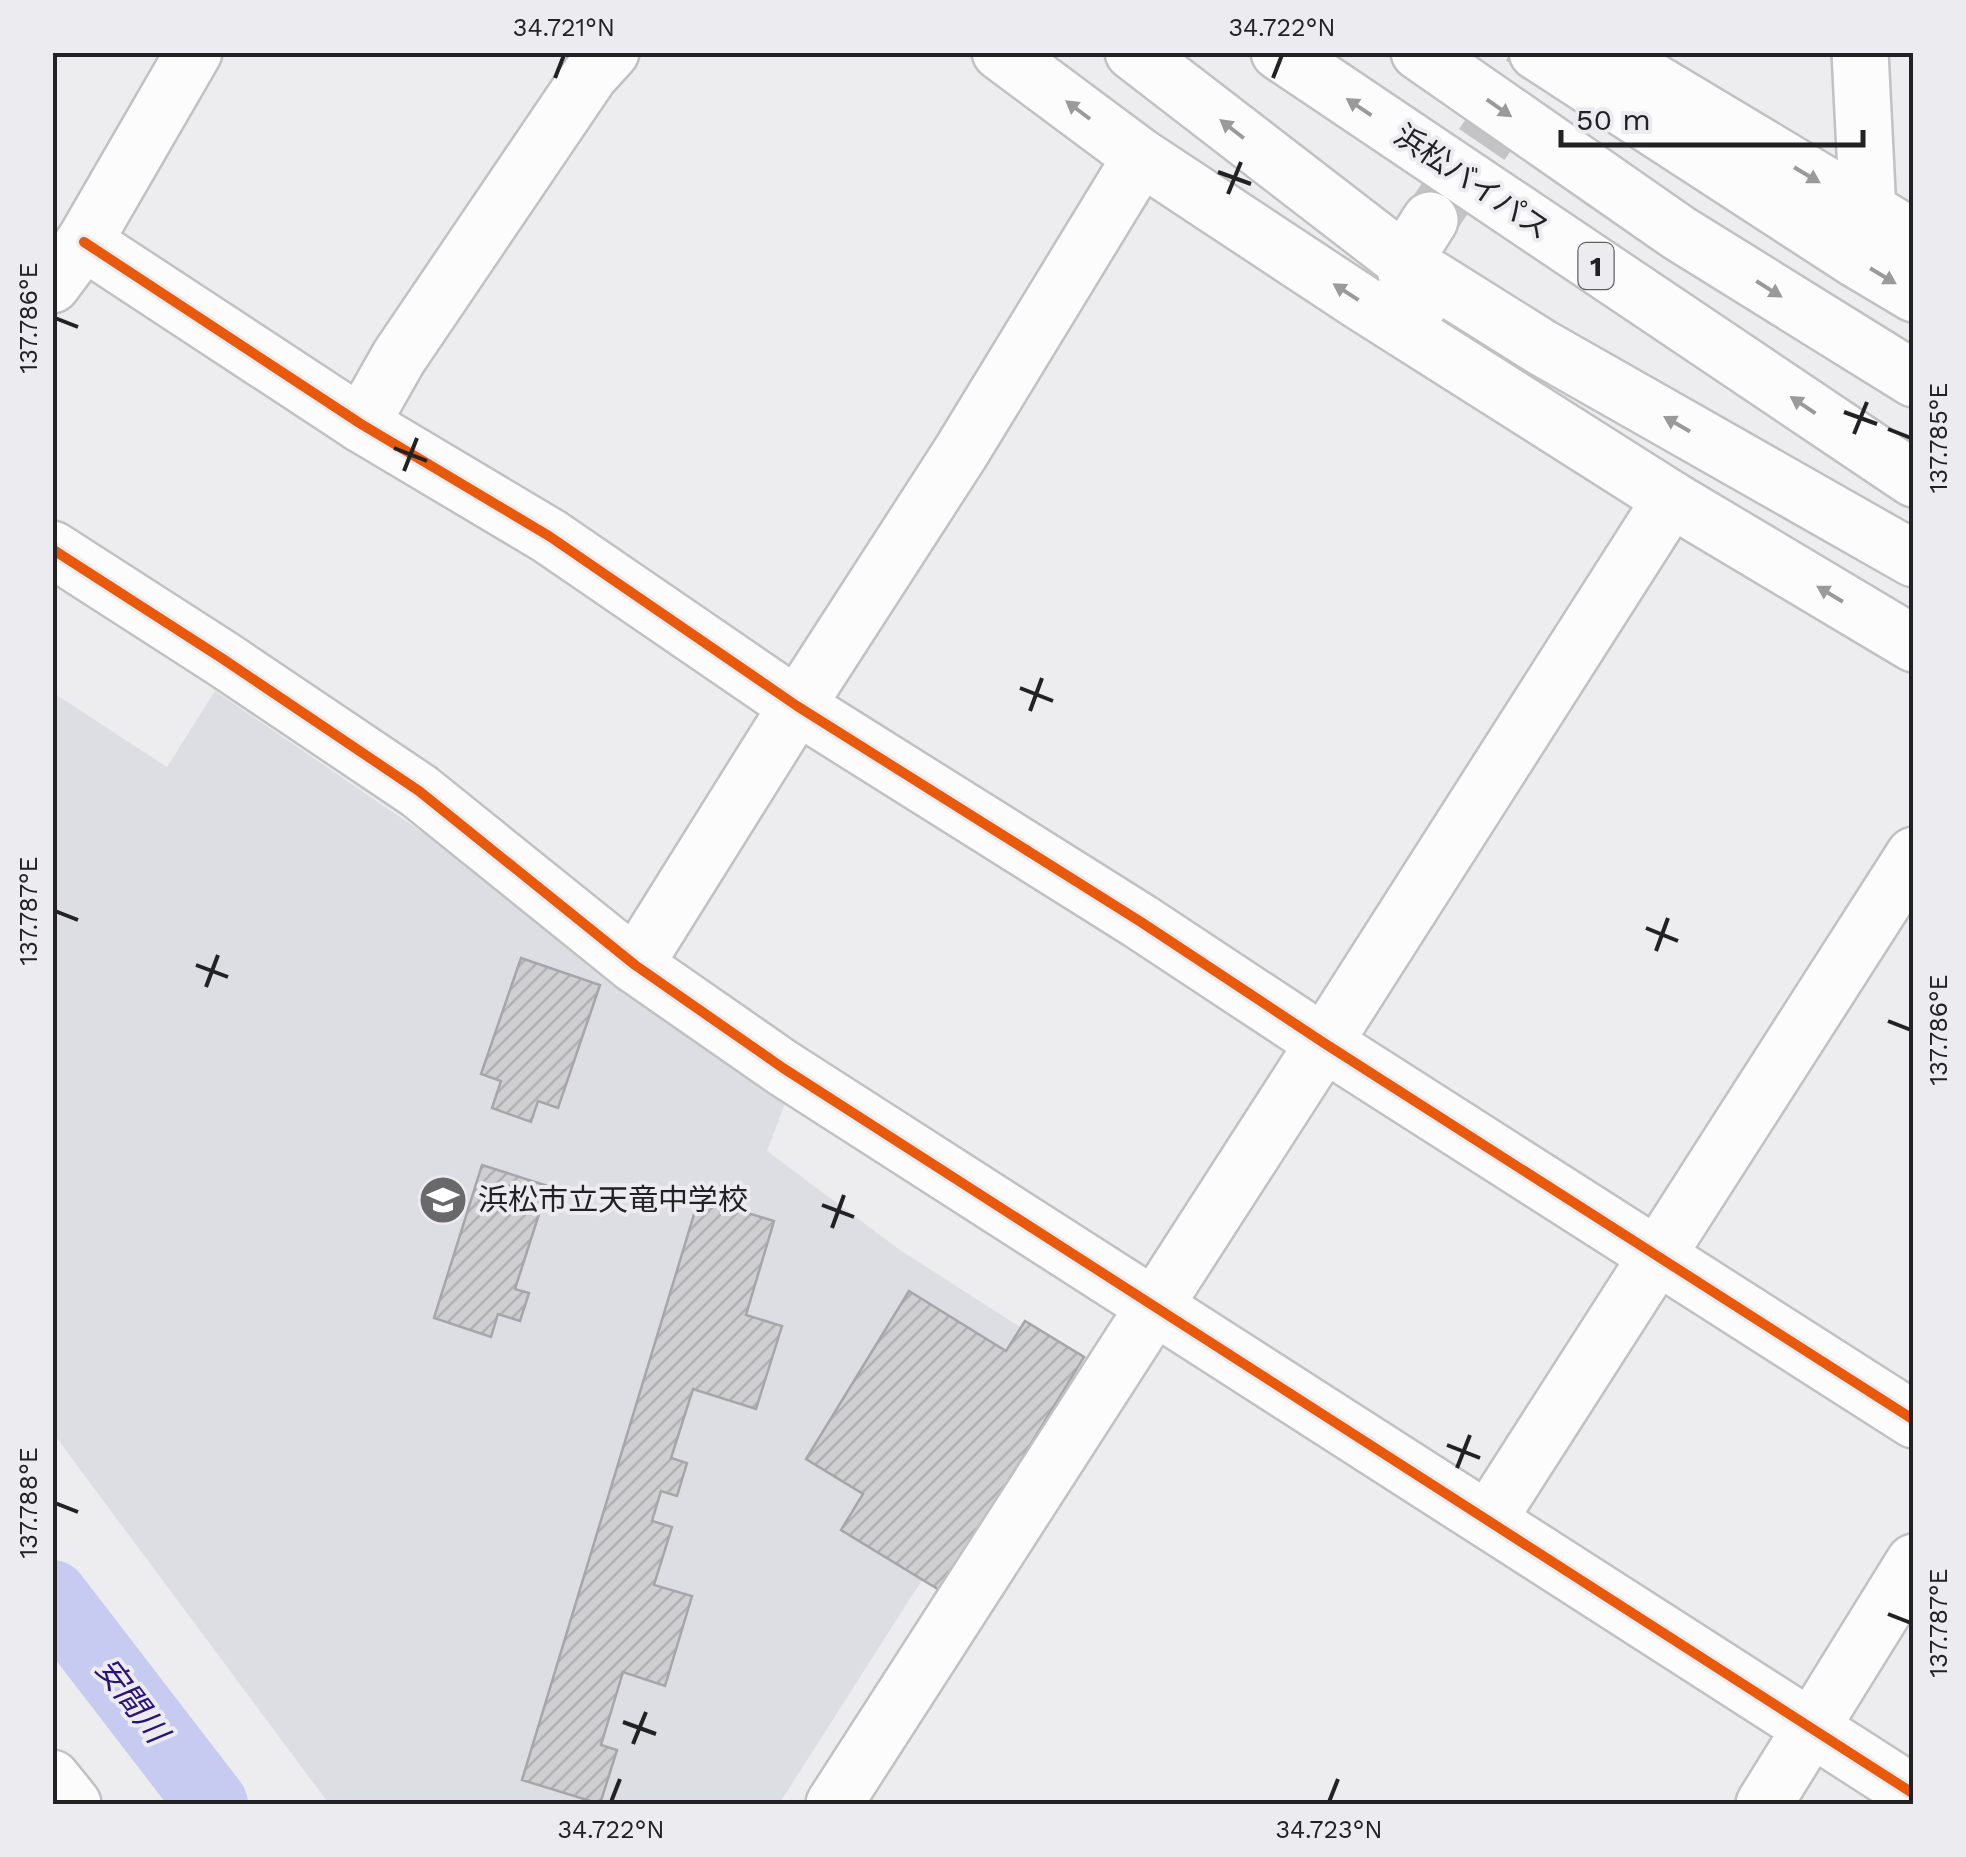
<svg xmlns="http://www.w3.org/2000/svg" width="1966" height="1857" font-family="'Work Sans','Noto Sans JP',sans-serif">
<defs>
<pattern id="building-hatch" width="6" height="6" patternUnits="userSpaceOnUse" patternTransform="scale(2.5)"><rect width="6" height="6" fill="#cfcfd1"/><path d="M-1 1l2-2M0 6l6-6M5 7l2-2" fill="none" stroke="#b1b1b3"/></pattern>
</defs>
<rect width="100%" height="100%" fill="#ededef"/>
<polygon fill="#dddde4" points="215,691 428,836 787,1098 767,1151 900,1250 1070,1359 913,1594 779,1804 329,1804 53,1433 52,692 167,767"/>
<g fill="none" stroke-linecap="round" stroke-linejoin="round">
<polyline stroke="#c7caf1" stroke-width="72" points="52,1596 212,1804"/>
</g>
<g fill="url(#building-hatch)" stroke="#a6a6a8" stroke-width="2.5">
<polygon points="521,958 600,985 558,1108 538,1101 531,1122 492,1108 501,1081 481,1074"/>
<polygon points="482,1165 548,1186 515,1289 529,1293 520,1321 498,1314 491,1337 434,1318"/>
<polygon points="699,1198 774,1221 746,1315 782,1326 756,1409 693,1389 671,1458 687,1463 677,1496 661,1491 652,1521 672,1527 654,1585 692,1596 665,1686 623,1672 601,1745 617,1750 600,1804 522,1780"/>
<polygon points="909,1291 1006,1351 1025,1321 1084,1357 941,1591 841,1530 863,1494 806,1459"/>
</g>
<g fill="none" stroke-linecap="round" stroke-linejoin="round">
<polyline stroke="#c4c4c6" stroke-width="55" stroke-dasharray="55 28" stroke-linecap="butt" points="1435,213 1545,52"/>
<g stroke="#c0c1c2" stroke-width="60">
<g id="minor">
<polyline points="1000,52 1141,157 1362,303 1671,499 1914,644"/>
<polyline points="1604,52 1914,238"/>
<polyline points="1860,52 1868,212"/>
<polyline points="84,242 361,424 549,536 797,706 1141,922 1324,1043 1914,1420"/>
<polyline points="52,285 84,242 194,52"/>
<polyline points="1419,305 1410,297 1404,261 1430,220"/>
<polyline points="361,424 399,357 590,75 611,52"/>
<polyline points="52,549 223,659 419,791 635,965 783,1068 1914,1794"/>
<polyline points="635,965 797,706 961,452 1141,157"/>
<polyline points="1488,1520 1914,855"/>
<polyline points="52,1778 73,1804"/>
<polyline points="834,1804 1324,1043 1671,499"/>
<polyline points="1764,1804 1914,1562"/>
</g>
</g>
<g stroke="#c0c1c2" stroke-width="60">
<g id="highway">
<polyline points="1133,52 1404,261 1541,347 1914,559"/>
<polyline points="1279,52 1914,479"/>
<polyline points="1419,52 1679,233 1914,379"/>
<polyline points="1537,52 1857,260 1914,294"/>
</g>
</g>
<use href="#minor" stroke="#fcfcfd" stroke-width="55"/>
<use href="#highway" stroke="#fcfcfd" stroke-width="55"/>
<g stroke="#ececf0" stroke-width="16">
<g id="cycleway">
<polyline points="84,242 361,424 549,536 797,706 1141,922 1324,1043 1914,1420"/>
<polyline points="52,549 223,659 419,791 635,965 783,1068 1914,1794"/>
</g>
</g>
<use href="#cycleway" stroke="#e8590c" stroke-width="10"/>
</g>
<defs><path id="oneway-solid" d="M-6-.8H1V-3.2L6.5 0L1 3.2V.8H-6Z" transform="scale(2.5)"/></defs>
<g fill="#9a9a9b">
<use href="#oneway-solid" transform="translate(1359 107) rotate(-146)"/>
<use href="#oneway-solid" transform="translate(1499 108) rotate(35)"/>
<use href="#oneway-solid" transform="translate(1078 110) rotate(-143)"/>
<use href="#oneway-solid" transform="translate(1232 129) rotate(-142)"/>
<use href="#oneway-solid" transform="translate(1807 175) rotate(31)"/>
<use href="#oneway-solid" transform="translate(1883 276) rotate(31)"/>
<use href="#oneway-solid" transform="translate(1769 289) rotate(32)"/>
<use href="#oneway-solid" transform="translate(1346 292) rotate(-147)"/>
<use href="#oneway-solid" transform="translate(1803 405) rotate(-146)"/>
<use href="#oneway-solid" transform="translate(1677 424) rotate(-150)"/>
<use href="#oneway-solid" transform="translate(1830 594) rotate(-149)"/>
</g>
<path fill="none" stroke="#222224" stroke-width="4" d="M555,78L564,55M1273,78L1282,55M1218,172L1251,184M1228,194L1241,162M55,318L78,327M1844,412L1877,424M1888,429L1911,438M1854,434L1867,402M394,448L427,461M404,471L417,438M1020,688L1053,701M1030,711L1042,678M55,911L78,920M1646,928L1678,941M1656,951L1668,918M196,965L228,977M206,987L218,955M1888,1021L1911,1030M822,1205L854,1217M832,1228L844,1195M1447,1445L1480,1458M1457,1468L1470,1435M55,1503L78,1512M1888,1614L1911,1623M623,1722L656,1734M633,1744L646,1712M611,1802L620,1779M1329,1802L1338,1779"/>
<defs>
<g id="school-disc" transform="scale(2.5)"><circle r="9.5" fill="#69696b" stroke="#ececf0"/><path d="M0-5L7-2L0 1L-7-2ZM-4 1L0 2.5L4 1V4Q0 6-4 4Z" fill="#fff"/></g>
</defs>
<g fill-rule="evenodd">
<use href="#school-disc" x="443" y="1200"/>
</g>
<g text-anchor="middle" stroke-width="8" stroke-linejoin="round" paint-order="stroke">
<rect fill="#ececf0" stroke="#5f5f61" stroke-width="2.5" x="1578.5" y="243" width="35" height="46" rx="8"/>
<g font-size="28" font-weight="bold" fill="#222224">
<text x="1596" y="276">1</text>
</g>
<g font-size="30" fill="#222224" stroke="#ececf0">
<text transform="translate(1472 182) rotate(34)" y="10">浜松バイパス</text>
</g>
<g font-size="30" fill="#222224" stroke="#ececf0" text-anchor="start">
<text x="478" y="1210">浜松市立天竜中学校</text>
</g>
<g font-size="32" font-style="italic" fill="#2a127a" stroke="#ececf0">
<text transform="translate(132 1700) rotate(53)" y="11">安間川</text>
</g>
</g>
<rect width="1966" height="1857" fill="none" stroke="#ececf0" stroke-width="110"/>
<path d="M1561 130v15h302v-15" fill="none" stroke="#222224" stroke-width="5"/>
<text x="1576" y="130" font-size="30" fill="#222224" stroke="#ececf0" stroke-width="8" paint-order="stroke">50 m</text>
<rect x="55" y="55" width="1856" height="1747" fill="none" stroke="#222224" stroke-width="4"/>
<g font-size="25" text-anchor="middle" fill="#222224">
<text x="564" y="36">34.721°N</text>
<text x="1282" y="36">34.722°N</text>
<text transform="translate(28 318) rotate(-90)" y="9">137.786°E</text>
<text transform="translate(1938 438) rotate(-90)" y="9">137.785°E</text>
<text transform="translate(28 911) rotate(-90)" y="9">137.787°E</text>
<text transform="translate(1938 1030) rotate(-90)" y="9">137.786°E</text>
<text transform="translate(28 1503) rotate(-90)" y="9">137.788°E</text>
<text transform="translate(1938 1623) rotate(-90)" y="9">137.787°E</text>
<text x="611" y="1838">34.722°N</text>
<text x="1329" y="1838">34.723°N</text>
</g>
</svg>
